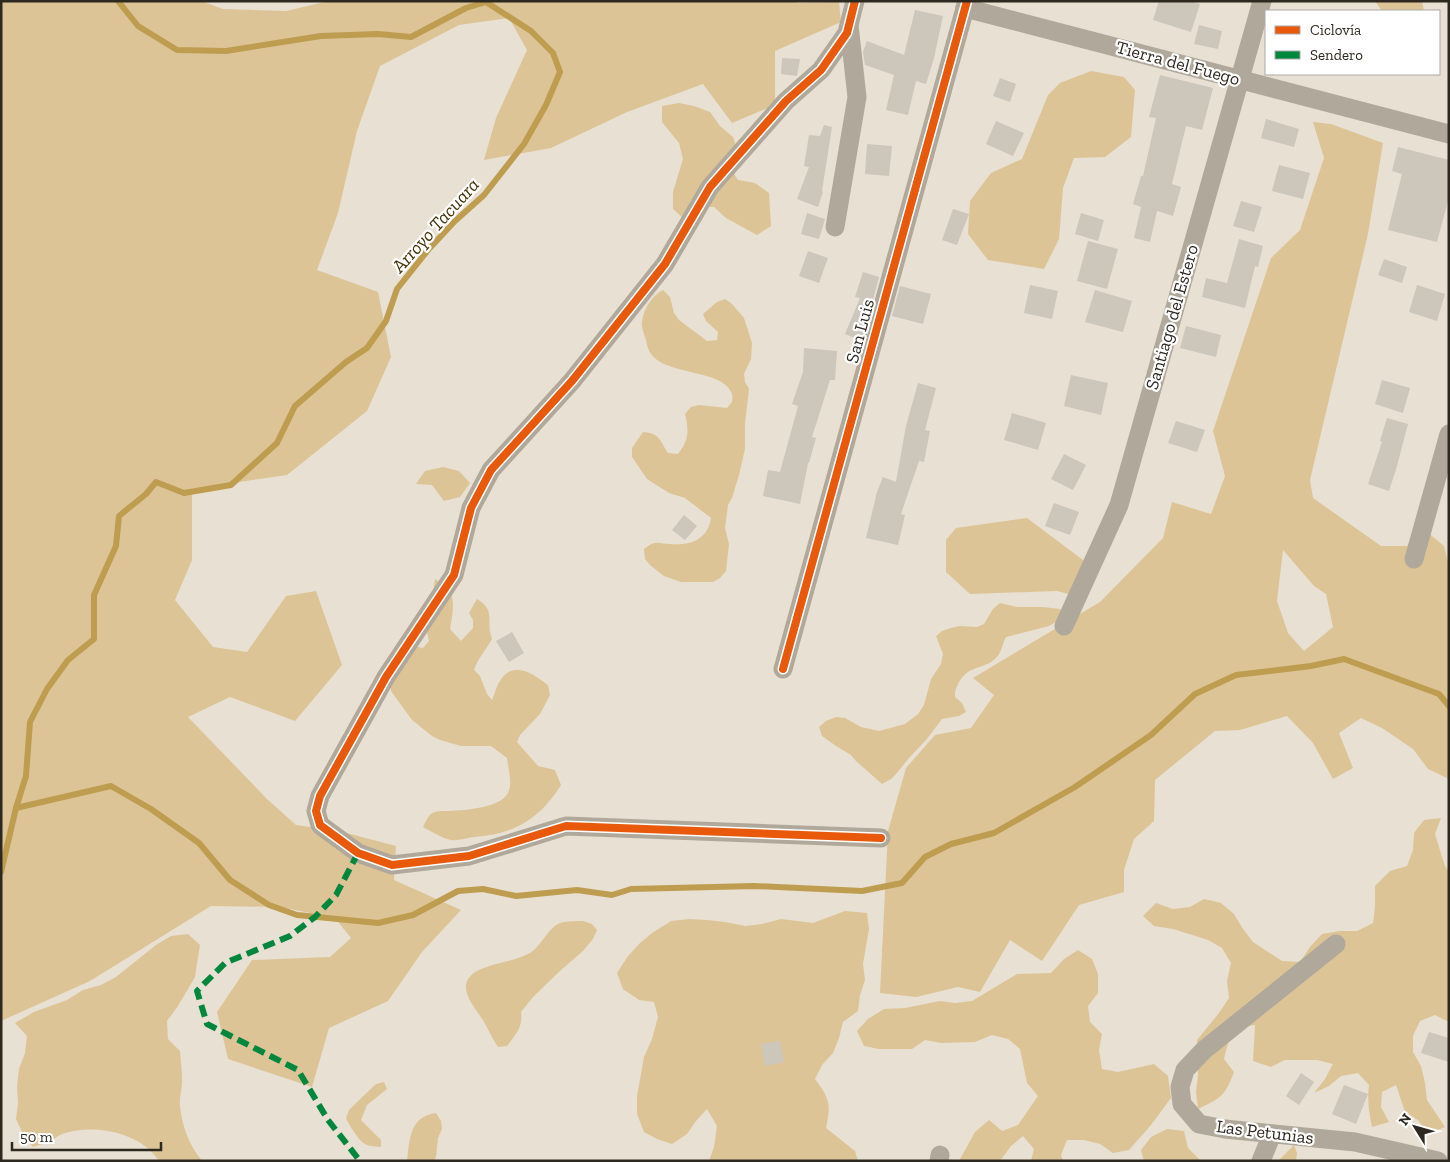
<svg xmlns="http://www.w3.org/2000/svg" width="1450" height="1162" font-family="'Zilla Slab',serif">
<rect width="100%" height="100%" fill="#e8e0d2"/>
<g fill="#ddc496" fill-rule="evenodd">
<polygon points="1,1 201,1 223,9 286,11 329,1 797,1 797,3 839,2 841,22 775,51 775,105 732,123 703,84 627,112 551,148 484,160 496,118 527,50 509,18 459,25 380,66 357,131 338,213 317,270 378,292 391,357 367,411 287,475 192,489 192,560 175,600 213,647 247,652 286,596 316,591 342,665 295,721 230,697 188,717 267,799 296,825 339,831 396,846 394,880 461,910 422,952 388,1001 329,1028 312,1087 228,1059 217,1012 252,960 330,957 351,938 335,918 280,907 211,906 90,981 1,1021"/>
<polygon points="1375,1 1422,1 1424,11 1382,11"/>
<polygon points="1091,71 1124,77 1135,90 1131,137 1105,157 1074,158 1063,188 1059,239 1044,269 988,260 968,234 970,201 991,173 1022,159 1048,95 1060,83"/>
<polygon points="679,103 694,106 710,112 720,126 733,137 738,152 729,166 738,180 755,183 769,193 771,226 757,235 726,218 714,207 697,207 685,220 673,209 673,192 683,159 679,143 662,122 662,106"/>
<path d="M1313,122L1331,124L1383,143L1368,234L1310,480L1313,498L1381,546H1407L1420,526L1444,546L1449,566V779L1428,769L1413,749L1382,728L1361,718L1339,733L1353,768L1333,779L1313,743L1287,716L1240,730L1215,731L1155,780L1154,821L1134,839L1124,870V892L1079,905L1042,961L1010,940L980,992L958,987L916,997L880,993L888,831L906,768L935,735L971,728L994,695L973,678L1100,602L1163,538L1172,502L1211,514L1225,476L1213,431L1271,258L1300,230L1324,158ZM1283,550L1314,586L1326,594L1333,627L1304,651L1288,633L1277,601Z"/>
<path d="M663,290L670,297L674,313L679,320L707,341L717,340L718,332L706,321L703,314L717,302L725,299L732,304L744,318L752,343L751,359L744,374L745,382L749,389L745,424V449L739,475L732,498L728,505L726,521L725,528L729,544L726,571L720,578L713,582H681L664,576L650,565L645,559L644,549C647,547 650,544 654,543C660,542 664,544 670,544C689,546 708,540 711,518L685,498L669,493L647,479L632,457V448L643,432C660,433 660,441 668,453L678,454C689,440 689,431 685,414L691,407L699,405L727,408L732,402C732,399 733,397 732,394C724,369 667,376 651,354C648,350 647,345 646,340C644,333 641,328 642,321C644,308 652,296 663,290Z"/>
<polygon points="443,467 459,471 470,483 460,497 444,501 432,485 416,484 425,471"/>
<polygon points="1027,518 1083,560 1086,578 1076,591 1088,599 1057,591 970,594 946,572 946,540 956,528"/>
<path d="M435,579C439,582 446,585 449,589C456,602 452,616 450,629L461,641L473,628V620L469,613L477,599C497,611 485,621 492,639C486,650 478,658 474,670L480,676L487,694L492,700C495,694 496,686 500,681C514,659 533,674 548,685L550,695L540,714L520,735L517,742L538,766L555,770L561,785C539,820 514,834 474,837C467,838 458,841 451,840C441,838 431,831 423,827C425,823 428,816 431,814C436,810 445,811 450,811C466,810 500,808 508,793C513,783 508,768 507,758L491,746H461L440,740L432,736L412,720L391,691V682L407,645L423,648L429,641L425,624L439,602L434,587Z"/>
<path d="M1000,603L1017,607H1043L1060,609L1064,617L1049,626L1006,637C1002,644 1002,652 996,658C984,670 970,664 959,682C956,688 955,690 955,697L962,703L966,712L959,716L942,719L926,740L909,758L897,773L891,779L882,784L856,761L851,755L836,746L822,736L819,727L826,721L836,717L845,718L861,727L879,731L905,724L918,714L924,705L931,679L941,664L943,654L936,636L942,631L951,628L960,626L977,627L984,624L993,609Z"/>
<path d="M1441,818L1435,834L1445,866L1449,872V1022L1435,1015L1420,1021L1413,1036V1052L1421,1066L1425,1083L1427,1100L1445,1127L1428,1134L1418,1120L1405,1112L1396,1085L1382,1092L1381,1107L1389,1122L1372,1127C1369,1112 1367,1099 1369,1085L1358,1073L1341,1076L1329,1086L1314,1093L1325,1079L1333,1064L1317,1060H1285L1271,1067L1253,1061L1255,1025L1240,1027L1228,1043L1224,1059L1234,1072C1225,1096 1221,1098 1198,1109L1196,1092L1198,1075L1197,1040L1219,1013L1229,998L1227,981L1231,963L1222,948L1208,940L1173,929L1154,926L1143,916L1156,903L1173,909L1190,907L1204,899L1221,903L1234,914L1243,929L1253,942L1282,961L1300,962L1310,947L1322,934L1340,931H1357L1373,923L1375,907V886L1390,871L1407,866L1413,850L1414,833L1424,820Z"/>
<path d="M845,911L867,913L869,929L863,964L865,980L860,995L858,1011L843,1022L839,1038L833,1053L822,1065L815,1079C830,1099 831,1104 826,1128L855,1151L858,1161H709L714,1147L717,1126L707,1109L696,1121L687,1134L672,1144L657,1139L644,1132L637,1114V1096L644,1057L652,1039L658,1017L654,1002L639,1000L623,989L617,973L628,956L639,944L652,933L671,921L690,919L707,920L725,922L745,926L762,924L781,919L813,923Z"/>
<path d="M583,921L592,924L597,930L593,939L583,951L561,970L533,997L521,1012C523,1027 516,1034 507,1046L498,1047C492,1038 488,1029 483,1020C472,1004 453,983 479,970C495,962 513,962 530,953C543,945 548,925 564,922C570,921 577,921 583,921Z"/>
<path d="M188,934L200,945L195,977L178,1006L167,1021L168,1039L180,1051C181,1061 182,1072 182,1082C182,1090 179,1098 180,1106C182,1126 189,1145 202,1161H159C141,1132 93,1123 62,1134C57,1136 53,1140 49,1142C44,1144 38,1145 33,1147L23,1134L16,1119L18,1103L17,1086L19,1069L25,1053L27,1036L15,1023L34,1012L67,1000L83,990L101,985L116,977L156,945L171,936Z"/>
<polygon points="1078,950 1092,959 1098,974 1098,993 1088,1006 1090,1022 1102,1034 1099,1050 1102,1069 1118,1072 1154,1064 1168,1076 1171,1098 1151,1125 1129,1150 1113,1153 1100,1144 1084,1140 1067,1140 1061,1155 1063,1161 1031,1161 1034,1149 1023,1136 1011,1146 1000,1161 959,1161 975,1132 989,1120 1002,1131 1018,1125 1038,1096 1027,1083 1020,1049 1008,1039 992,1035 975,1042 941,1043 925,1040 912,1049 879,1049 864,1046 857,1031 868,1019 884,1009 905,1008 940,1001 955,1003 972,1001 1017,974 1051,973 1064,959"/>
<path d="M384,1082L387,1089L367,1105L361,1120L381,1140V1147C366,1146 363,1145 354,1132C351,1127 348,1123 346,1118L349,1110L355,1104L376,1084Z"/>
<path d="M436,1113L441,1121L442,1129L438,1138L436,1157L434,1161H407C410,1139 409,1117 436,1113Z"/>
<polygon points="1167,1129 1184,1131 1188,1148 1201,1161 1144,1161 1141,1150 1151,1137"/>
<polygon points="1294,1145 1297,1153 1296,1161 1278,1161"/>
</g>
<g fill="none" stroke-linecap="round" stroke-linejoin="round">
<g stroke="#be9d50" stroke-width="6">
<polyline points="16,808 111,786 151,809 199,843 230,880 269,905 297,915 378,923 413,915 458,891 483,889 516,896 577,890 612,895 631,889 754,886 862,891 902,883 925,857 951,844 994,833 1075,787 1151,735 1195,694 1236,675 1311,666 1344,659 1439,694 1449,706"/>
<polyline points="1,872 16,808 26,776 30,722 47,689 68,660 94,639 94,595 116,546 119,516 146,494 156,482 184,493 231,485 277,443 295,406 346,362 367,348 386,321 397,289 428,250 455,221 484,195 524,144 546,105 560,72 553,53 531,31 486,2 466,8 411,37 378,34 321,36 226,51 177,50 138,26 118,1"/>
</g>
</g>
<g fill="#ccc6bb">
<polygon points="1159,1 1190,1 1200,4 1191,32 1153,20"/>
<polygon points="915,10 943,16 934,58 926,84 916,81 908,115 886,110 894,75 865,65 863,52 867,41 904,55"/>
<polygon points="1199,25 1222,31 1218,49 1194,44"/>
<polygon points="782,58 800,59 797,76 781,74"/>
<polygon points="1160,75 1213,88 1202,130 1186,126 1172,184 1181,187 1173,216 1157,211 1150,242 1134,238 1141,207 1133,204 1141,176 1143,176 1156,118 1149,117"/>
<polygon points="1000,78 1016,84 1010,102 993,96"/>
<polygon points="1266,119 1299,129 1294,147 1261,138"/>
<polygon points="996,121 1024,133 1013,156 986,144"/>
<polygon points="824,125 832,127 822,191 823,192 818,207 797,199 809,167 804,166 809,135 820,136"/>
<polygon points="867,144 892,146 889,176 865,174"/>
<polygon points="1398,147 1449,160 1449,197 1437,242 1388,230 1402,174 1392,171"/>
<polygon points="1279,165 1310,173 1303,199 1272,191"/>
<polygon points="1241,201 1262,207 1254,232 1233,226"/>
<polygon points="953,209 969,214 957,245 942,240"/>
<polygon points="807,213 825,219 819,239 801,234"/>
<polygon points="1081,213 1104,220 1098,241 1075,234"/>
<polygon points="1239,239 1263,246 1258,267 1255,266 1245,308 1202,297 1206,278 1227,283"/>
<polygon points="1088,241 1118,249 1107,289 1077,281"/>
<polygon points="808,251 828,258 819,283 799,276"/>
<polygon points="1384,259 1407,267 1402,283 1378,275"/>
<polygon points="863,272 879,277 862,341 845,334 860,298 855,297"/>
<polygon points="1030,285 1058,291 1052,319 1024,313"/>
<polygon points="1417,285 1445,294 1437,321 1409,312"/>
<polygon points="900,286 931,294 923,324 892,316"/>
<polygon points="1095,290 1132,301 1123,332 1085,322"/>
<polygon points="1186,326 1221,335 1216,357 1180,348"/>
<polygon points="804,348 837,351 835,380 830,380 812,437 816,438 809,463 808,463 800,504 763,496 768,470 780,472 798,406 792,404 803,372"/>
<polygon points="1071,375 1108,383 1101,415 1064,406"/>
<polygon points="1382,380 1410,388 1403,413 1375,404"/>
<polygon points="918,383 936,388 925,430 930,431 924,462 919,461 901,514 905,515 898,545 866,538 877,492 883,477 896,482 906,426"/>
<polygon points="1012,413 1046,423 1038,450 1004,440"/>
<polygon points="1387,418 1408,424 1397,466 1389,491 1368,484 1382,442 1380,441"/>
<polygon points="1176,421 1205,430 1197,452 1168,443"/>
<polygon points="1064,454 1086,465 1073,490 1051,479"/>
<polygon points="1054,503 1079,512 1070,535 1045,526"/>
<polygon points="684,515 697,526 685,540 672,530"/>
<polygon points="512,632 524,653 509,662 496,641"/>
<polygon points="1429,1032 1449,1038 1449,1062 1421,1053"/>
<polygon points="780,1041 784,1062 765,1066 761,1044"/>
<polygon points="1301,1073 1314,1082 1299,1105 1286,1096"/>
<polygon points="1344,1085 1368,1094 1356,1124 1332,1114"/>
</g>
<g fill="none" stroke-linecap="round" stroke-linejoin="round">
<g stroke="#b0a99b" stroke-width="19">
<polyline points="855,1 847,33 821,70 786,101 710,187 665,264 572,381 491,470 471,508 454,575 386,677 320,796 316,811 320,825 358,853 392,865 469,856 566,826 881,838"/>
<polyline points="965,8 1449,134"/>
<polyline points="835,227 857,97 849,25"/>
<polyline points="1414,559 1449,434"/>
<polyline points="1064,626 1119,505 1262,1"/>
<polyline points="783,669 967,1"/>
<polyline points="1336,944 1204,1050 1185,1070 1180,1087 1182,1104 1199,1124 1225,1129 1355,1142 1438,1161"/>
<polyline points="939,1161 940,1155"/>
<polyline points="1261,1161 1272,1134"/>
</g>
<polyline stroke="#00873e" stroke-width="6" stroke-dasharray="12 6" stroke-linecap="butt" points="358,853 336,895 315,917 290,936 225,963 197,991 207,1024 298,1070 328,1120 360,1161"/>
<g stroke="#fff" stroke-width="11">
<g id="cycleway">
<polyline points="855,1 847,33 821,70 786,101 710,187 665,264 572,381 491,470 471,508 454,575 386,677 320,796 316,811 320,825 358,853 392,865 469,856 566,826 881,838"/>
<polyline points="783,669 967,1"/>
</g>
</g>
<use href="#cycleway" stroke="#e8590c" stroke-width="8"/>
</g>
<g text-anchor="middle" stroke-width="4.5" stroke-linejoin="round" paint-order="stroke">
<g font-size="18" fill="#2e2920" stroke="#fff">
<text transform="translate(1178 63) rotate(15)" y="6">Tierra del Fuego</text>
<text transform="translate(1172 317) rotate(-74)" y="6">Santiago del Estero</text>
<text transform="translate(860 331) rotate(-75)" y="6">San Luis</text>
<text transform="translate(1265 1132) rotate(7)" y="6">Las Petunias</text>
</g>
<g font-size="19" font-style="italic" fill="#46330b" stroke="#fff">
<text transform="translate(435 225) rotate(-48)" y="7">Arroyo Tacuara</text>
</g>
</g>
<rect width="1450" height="1162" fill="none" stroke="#2e2920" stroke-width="5"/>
<rect x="1265" y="10" width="175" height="65" fill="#ffffff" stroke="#aba9a6"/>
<rect x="1275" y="26" width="25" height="8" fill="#e8590c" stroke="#aba9a6"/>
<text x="1310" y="35" font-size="15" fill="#2e2920">Ciclovía</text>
<rect x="1275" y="51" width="25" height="8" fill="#00873e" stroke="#aba9a6"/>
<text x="1310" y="60" font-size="15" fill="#2e2920">Sendero</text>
<g transform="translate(1415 1127) rotate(307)" stroke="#ffffff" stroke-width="4" paint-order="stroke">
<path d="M0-4L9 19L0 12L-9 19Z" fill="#2e2920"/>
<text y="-8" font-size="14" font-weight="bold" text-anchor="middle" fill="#2e2920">N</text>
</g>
<path d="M12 1142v8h149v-8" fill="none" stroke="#2e2920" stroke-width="2.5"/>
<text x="20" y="1142" font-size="15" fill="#2e2920" stroke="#ffffff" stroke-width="4" paint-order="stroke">50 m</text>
</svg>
